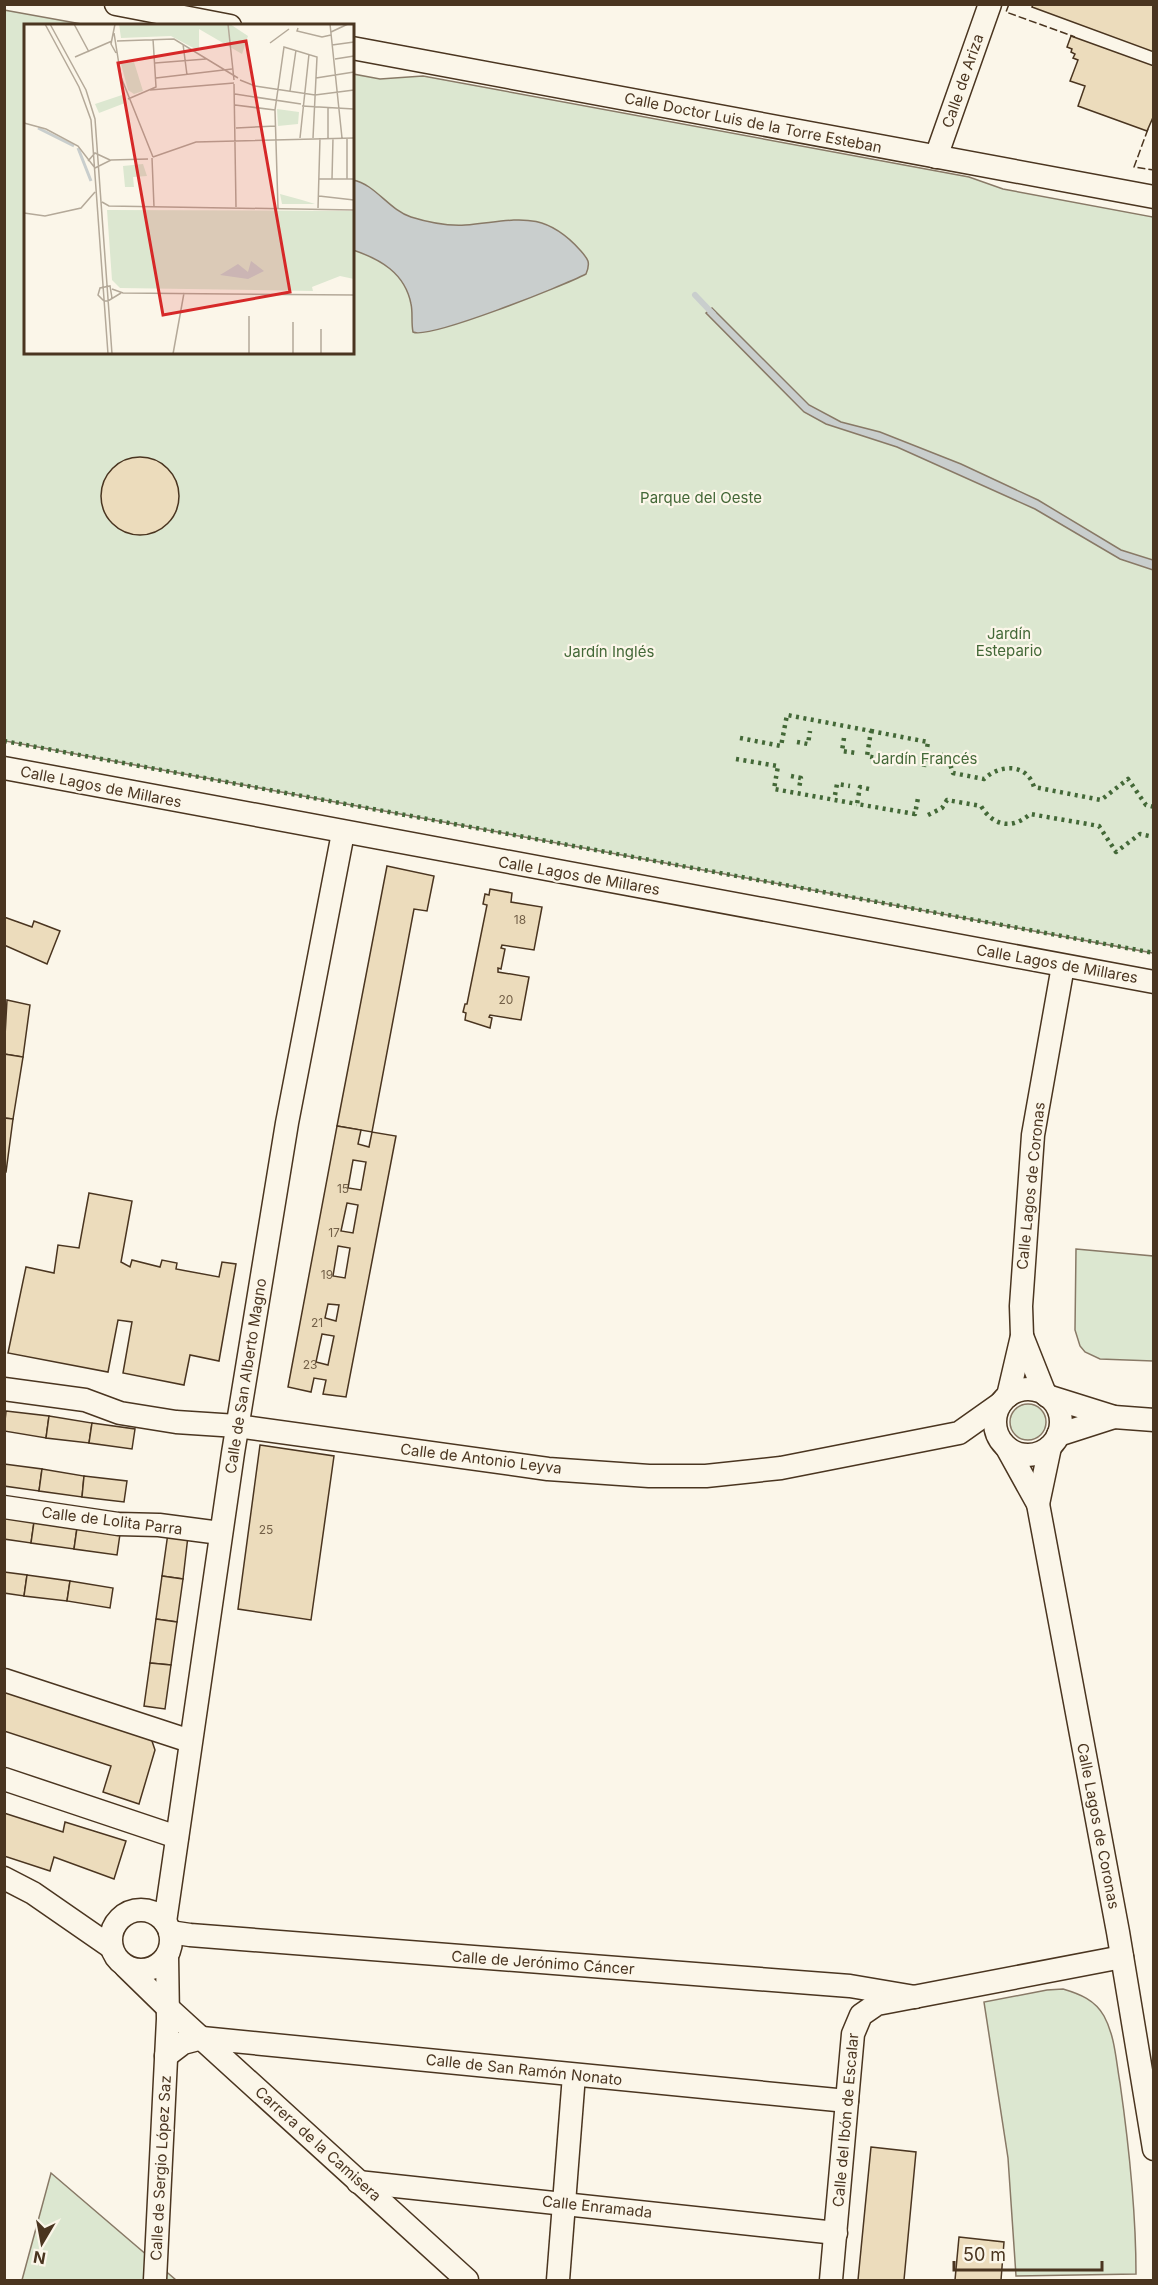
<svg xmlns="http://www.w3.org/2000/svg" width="1158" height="2285" font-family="Inter,sans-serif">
<rect width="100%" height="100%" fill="#fbf6e9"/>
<g fill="#dce7d0" stroke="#887966" stroke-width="1.5">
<polygon points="4,10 87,25 26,26 26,352 352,352 353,74 380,79 423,76 969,177 1003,189 1153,217 1153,953 5,741"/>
<polygon points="1076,1249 1153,1256 1153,1361 1100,1359 1085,1352 1080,1346 1075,1330"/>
<circle cx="1028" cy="1422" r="18"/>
<path d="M1063,1989C1080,1994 1095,2000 1104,2016C1115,2036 1116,2061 1120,2083C1129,2146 1136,2210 1136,2274L1016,2276L1008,2158L984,2002L1047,1990Z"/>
<polygon points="51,2173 176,2280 22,2280"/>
</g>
<g fill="#c9cecd" stroke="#887966" stroke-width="1.5">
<path d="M353,180C375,184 389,210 411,217C427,222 448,226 465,225C515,221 542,208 580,250C588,259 591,262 586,274C565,285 428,340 413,332C411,322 413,313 411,304C405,273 380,259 353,250Z"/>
<polygon points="712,308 809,405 841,422 880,432 961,464 1038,500 1121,550 1153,560 1153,570 1120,559 1035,509 897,447 826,424 804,412 706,313"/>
</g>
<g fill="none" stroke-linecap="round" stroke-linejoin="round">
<polyline stroke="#c9cecd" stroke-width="6" points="695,295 713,314"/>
</g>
<g fill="#ecdcbc" stroke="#4a3520" stroke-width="1.5" fill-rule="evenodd">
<polygon points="1033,4 1154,4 1154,52 1032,7"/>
<polygon points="1071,36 1154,66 1154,115 1147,131 1078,106 1085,86 1070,81 1078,60 1073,58 1075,54 1071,52 1072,49 1067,47"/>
<circle cx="140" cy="496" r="39"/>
<polygon points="387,866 434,876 427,911 414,909 372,1132 337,1126"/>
<polygon points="490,889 512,893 511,902 542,907 534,950 502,945 501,948 505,949 501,969 498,968 498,972 529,977 521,1020 490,1015 489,1017 492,1018 490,1028 465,1020 466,1013 463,1012 465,1004 467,1004 487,905 483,904 485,894 489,895"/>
<polygon points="4,917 32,927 34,921 60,931 47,964 4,945"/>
<polygon points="7,1000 30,1005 23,1057 4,1054"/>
<polygon points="4,1054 23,1057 13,1119 4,1118"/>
<polygon points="4,1118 13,1119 6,1172 4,1172"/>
<path d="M337,1126L361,1130L358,1144L369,1147L372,1132L396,1136L346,1397L323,1394L326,1380L314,1378L311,1392L288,1387ZM353,1160L366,1162L361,1190L348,1188ZM347,1203L358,1205L353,1233L341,1231ZM338,1246L350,1248L345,1278L333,1276ZM328,1304L339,1305L336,1321L325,1318ZM322,1334L334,1336L328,1365L316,1362Z"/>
<polygon points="89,1193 132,1201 121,1262 130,1267 132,1260 160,1267 162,1260 177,1263 176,1269 219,1277 222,1262 236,1264 219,1361 190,1355 184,1385 123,1373 132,1322 118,1320 108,1372 8,1353 26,1267 54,1273 58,1245 79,1248"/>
<polygon points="6,1411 49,1416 46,1438 4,1431"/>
<polygon points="49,1416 92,1423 89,1443 46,1438"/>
<polygon points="92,1423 135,1429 132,1449 89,1443"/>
<polygon points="260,1445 334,1456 311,1620 238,1609"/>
<polygon points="4,1464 42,1469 39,1491 4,1486"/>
<polygon points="42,1469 84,1476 82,1497 39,1491"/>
<polygon points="84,1476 127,1481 124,1502 82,1497"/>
<polygon points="4,1518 34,1522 31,1543 4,1539"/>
<polygon points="34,1522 77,1528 74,1549 31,1543"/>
<polygon points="77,1528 120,1534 117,1555 74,1549"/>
<polygon points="168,1533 188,1536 183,1579 162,1576"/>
<polygon points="4,1572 27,1575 24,1596 4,1593"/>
<polygon points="27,1575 70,1581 67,1601 24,1596"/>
<polygon points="162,1576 183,1579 177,1622 156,1619"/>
<polygon points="70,1581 113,1588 110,1608 67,1601"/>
<polygon points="156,1619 177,1622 171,1665 150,1663"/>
<polygon points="150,1663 171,1665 165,1709 144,1706"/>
<polygon points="4,1691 151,1738 155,1750 139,1804 103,1792 111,1766 4,1731"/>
<polygon points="4,1813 63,1832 65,1822 126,1841 114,1879 54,1857 50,1871 4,1856"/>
<polygon points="871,2147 916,2152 904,2280 858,2280"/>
<polygon points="959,2237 1004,2242 1001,2280 955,2280"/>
</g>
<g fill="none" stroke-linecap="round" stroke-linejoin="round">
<g stroke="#4a3520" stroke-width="25">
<g id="minor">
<polyline points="116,4 230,26"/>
<polyline points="352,48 1154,197"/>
<polyline points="936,157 990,4"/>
<polyline points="4,768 1154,982"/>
<polyline points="1022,1336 1045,1394"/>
<polyline points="4,1389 85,1400 120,1413 176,1422 237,1426 548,1469 649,1476 706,1476 781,1468 959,1433 1000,1404"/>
<circle cx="1028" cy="1422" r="33"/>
<polyline points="1008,1396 1022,1336 1021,1306 1033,1135 1063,966"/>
<polyline points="1047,1396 1114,1417 1154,1420"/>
<polyline points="1058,1435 1114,1417"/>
<polyline points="1007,1448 1038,1504 1118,1932 1154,2149"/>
<polyline points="1038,1504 1050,1447"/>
<polyline points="4,1507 118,1524 159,1525 220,1533"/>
<polyline points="4,1680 190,1741"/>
<polyline points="4,1779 177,1837"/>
<polyline points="4,1878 33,1893 111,1947"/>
<circle cx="141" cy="1940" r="30"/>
<polyline points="165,1922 233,1453 287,1123 343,833"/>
<polyline points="170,1932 190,1935 850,1986 915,1997"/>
<polyline points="126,1967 168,2008 467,2280"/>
<polyline points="166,2056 183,2043 202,2038 847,2101"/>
<polyline points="358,2182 836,2233"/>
<polyline points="155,2280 168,2019 167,1956"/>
<polyline points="558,2280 574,2075"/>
<polyline points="831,2280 853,2034 861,2015 877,2004 1122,1957"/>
</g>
</g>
<use href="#minor" stroke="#fbf6e9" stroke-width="22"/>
<g stroke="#436837" stroke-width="4.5" stroke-dasharray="3 4.5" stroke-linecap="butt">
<polyline points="871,731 928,742 924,767"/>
<polyline points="740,738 781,746 787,715 871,731 867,756 876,758"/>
<polyline points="844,738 842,751 856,753"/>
<polyline points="4,741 1154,953"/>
<polyline points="797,742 808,744 810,731"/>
<path d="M941,754L950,764L953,773L984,779C1000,764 1027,763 1034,787L1101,800L1128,779L1146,805L1154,807"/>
<polyline points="736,759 778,766 774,789 857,804"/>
<polyline points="791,776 801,778 799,788"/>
<polyline points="869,789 860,787 857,804 915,814 918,798"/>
<polyline points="835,795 837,784 850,786"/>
<path d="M928,815L942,808L947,800L981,806C993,826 1012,830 1030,814L1099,826L1116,852L1140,834L1154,837"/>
</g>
<g stroke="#4a3520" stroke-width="1.5" stroke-dasharray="8 3" stroke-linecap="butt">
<polyline points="1009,4 1006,12 1075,37"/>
<polyline points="1148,129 1134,167 1154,170"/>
</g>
</g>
<g text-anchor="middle" stroke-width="4.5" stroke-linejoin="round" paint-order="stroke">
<g font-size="12" fill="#725f47">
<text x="520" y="924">18</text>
<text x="506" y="1004">20</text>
<text x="343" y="1193">15</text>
<text x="334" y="1237">17</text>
<text x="327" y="1279">19</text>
<text x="317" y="1327">21</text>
<text x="310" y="1369">23</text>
<text x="266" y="1534">25</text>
</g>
<g font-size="15" fill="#4a3520" stroke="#fbf6e9">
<text transform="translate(963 81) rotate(-71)" y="5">Calle de Ariza</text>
<text transform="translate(753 123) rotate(11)" y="5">Calle Doctor Luis de la Torre Esteban</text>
<text transform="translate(101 787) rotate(11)" y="5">Calle Lagos de Millares</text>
<text transform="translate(579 876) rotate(10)" y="5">Calle Lagos de Millares</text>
<text transform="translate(1057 964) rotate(10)" y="5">Calle Lagos de Millares</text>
<text transform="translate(1031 1186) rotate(-84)" y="5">Calle Lagos de Coronas</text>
<text transform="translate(246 1376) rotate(-81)" y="5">Calle de San Alberto Magno</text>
<text transform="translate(481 1459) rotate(7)" y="5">Calle de Antonio Leyva</text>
<text transform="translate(112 1521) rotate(7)" y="5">Calle de Lolita Parra</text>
<text transform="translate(1098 1826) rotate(79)" y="5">Calle Lagos de Coronas</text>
<text transform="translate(543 1963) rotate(4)" y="5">Calle de Jerónimo Cáncer</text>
<text transform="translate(524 2070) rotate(6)" y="5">Calle de San Ramón Nonato</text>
<text transform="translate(846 2120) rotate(-85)" y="5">Calle del Ibón de Escalar</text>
<text transform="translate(318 2144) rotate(42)" y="5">Carrera de la Camisera</text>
<text transform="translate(161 2168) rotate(-87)" y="5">Calle de Sergio López Saz</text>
<text transform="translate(597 2207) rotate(6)" y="5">Calle Enramada</text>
</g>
<g font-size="15" fill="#436837" stroke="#fbf6e9">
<text x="701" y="503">Parque del Oeste</text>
<text x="1009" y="639">Jardín<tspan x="1009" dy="17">Estepario</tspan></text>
<text x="609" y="657">Jardín Inglés</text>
<text x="925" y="764">Jardín Francés</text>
</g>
</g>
<g transform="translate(24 24)">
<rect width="330" height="330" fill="#fbf6e9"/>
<path d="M95,0H206L224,12L218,30L175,5V27L147,12L97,14ZM110,38L119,67L110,70L104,66L97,40ZM98,71L101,79L75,89L71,80ZM253,85L275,88L274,100L254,102ZM119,140L123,152L109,153L110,163H101L99,142ZM256,170L278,176L291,180H258ZM83,186L330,187V255L316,252L288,263L289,267L96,264L88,256Z" fill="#dce7d0"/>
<path d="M227,237L240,247L224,255L196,251L214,240L224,248Z" fill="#c9cecd"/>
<path fill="none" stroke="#c9cecd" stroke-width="3" d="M14,104L50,122M54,124L67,157"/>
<path fill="none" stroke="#b4a999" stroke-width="1.5" d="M21,0L55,63L67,96L84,330M26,0L62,66L71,95L88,330M50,0L65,28M91,0L87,20L92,29M204,0L210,56M306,0L318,114M274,4L273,7L298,13L307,11M307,8L324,0M90,9L97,53L129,133M93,17L150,15L214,54M246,19L265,5M159,20L163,51M308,21L330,18M51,33L88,17M311,35L330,32M131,39L182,35M132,54L208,45M292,54L330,48M216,56L231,62L291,71L330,66M210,60L212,183M126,66L210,59M266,67L272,26M211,70L277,80M104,75L132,63L129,15M211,81L251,86M278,82L330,85M0,99L22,105L54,122L71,144L87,136L124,135M212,104L252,102M276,114L285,30M304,114V84M129,133L172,118L330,114M128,134L130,183M64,137L71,129L86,136M295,155H330M308,155L309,114M323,155V114M295,172L330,176M78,178L85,182L330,186M254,184L251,86L260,23L293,33L289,114M294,184L296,114M0,189L21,192L57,184L71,168M88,265L99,269L330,271M88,274L86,262L76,264L74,271L80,277H84L97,269M297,305V330M149,330L160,269M225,330V292M269,330V298"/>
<path fill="#d62828" fill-opacity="0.15" stroke="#d62828" stroke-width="3" d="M222,17L266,268L139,291L94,39Z"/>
<rect width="330" height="330" fill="none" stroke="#4a3520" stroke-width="3"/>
</g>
<rect width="1158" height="2285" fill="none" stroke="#4a3520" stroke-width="12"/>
<g transform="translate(42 2243) rotate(190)" stroke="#fbf6e9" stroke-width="4.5" paint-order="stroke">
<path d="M0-4.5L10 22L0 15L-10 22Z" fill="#4a3520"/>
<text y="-9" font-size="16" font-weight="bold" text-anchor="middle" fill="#4a3520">N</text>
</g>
<path d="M954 2261v9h148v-9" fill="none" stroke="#4a3520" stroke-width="3"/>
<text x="963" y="2261" font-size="18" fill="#4a3520" stroke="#fbf6e9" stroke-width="4.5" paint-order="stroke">50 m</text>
</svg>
